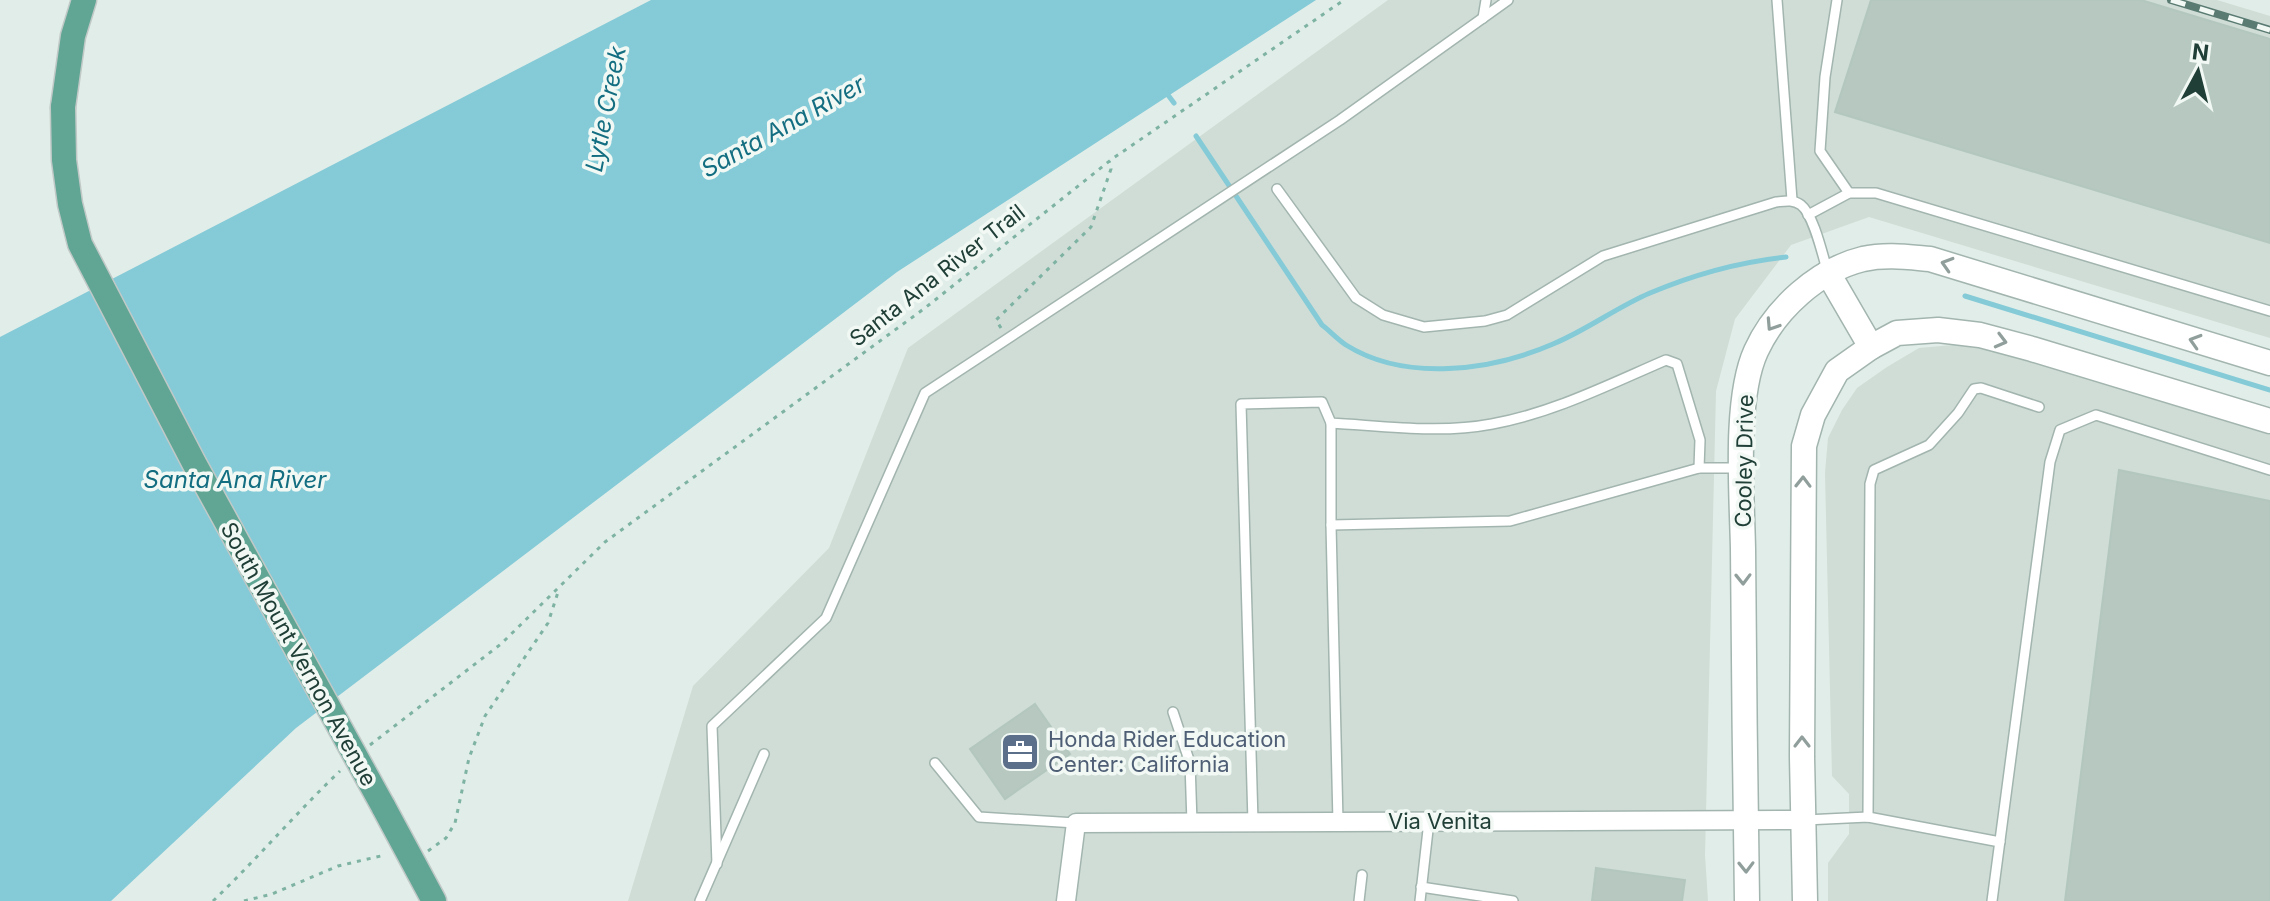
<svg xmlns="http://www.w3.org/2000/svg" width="2270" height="901" font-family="Inter,sans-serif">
<rect width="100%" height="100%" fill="#e1ede8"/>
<g fill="#cfddd6">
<polygon points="1388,0 2217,0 2270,16 2270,338 1869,217 1791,245 1735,319 1716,391 1705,855 1708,901 628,901 693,686 829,548 908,348"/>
<polygon points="1964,344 1999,352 2270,435 2270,901 1828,901 1828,863 1849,834 1849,794 1832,776 1825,473 1828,438 1842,410 1857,388 1887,367 1919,348"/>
</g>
<polygon fill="#84cad7" points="651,0 1316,0 897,272 296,728 111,901 0,901 0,337"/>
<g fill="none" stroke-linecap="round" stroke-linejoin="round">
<g stroke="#84cad7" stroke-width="5">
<polyline points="1165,91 1174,103"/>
<path d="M1196,136L1322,325C1330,331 1337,339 1346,345C1405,382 1491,371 1553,344C1587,330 1617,307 1650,293C1695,274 1738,262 1786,257"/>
<polyline points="1965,296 2270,390"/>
</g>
</g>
<g fill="#b6c8c0" stroke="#b3c7bf" stroke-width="2">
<polygon points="1871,0 2141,0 2270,39 2270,243 1835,112"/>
<polygon points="2119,470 2270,501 2270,901 2065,901"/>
<polygon points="1035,704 1070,754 1005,799 970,749"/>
<polygon points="1596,868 1685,880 1682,901 1592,901"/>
</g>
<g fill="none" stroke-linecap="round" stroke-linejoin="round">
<g stroke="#a3b5af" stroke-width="12">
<g id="service">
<polyline points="1777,0 1792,200"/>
<polyline points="1837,0 1825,77 1820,151 1849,193"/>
<polyline points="1483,18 1486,0"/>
<path d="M1277,189L1356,298L1383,315L1424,327L1485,321L1507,315L1603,256L1776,202C1785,201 1793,199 1801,205C1814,215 1823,257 1828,273"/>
<polyline points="1808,215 1849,193 1876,193 2270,311"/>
<polyline points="1331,423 1331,525 1338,822"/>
<polyline points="1331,525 1510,521 1699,468"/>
<polyline points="1173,712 1190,763 1192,823"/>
<polyline points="935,763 979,817 1076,823"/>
<polyline points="1868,817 1870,484 1874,470 1929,445 1958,413 1974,389 1981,388 2039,407"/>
<polyline points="1805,820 1868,817 2000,842"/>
<path d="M1253,822L1241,404L1322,402L1331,423C1384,426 1440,434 1492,424C1553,413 1610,384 1666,360L1677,364L1700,440L1699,468H1739"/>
<polyline points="717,864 712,726 826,618 925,393 1340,120 1508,0"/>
<polyline points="1421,887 1513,901"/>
<polyline points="700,901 764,754"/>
<polyline points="1359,901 1362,875"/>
<polyline points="1420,901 1429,821"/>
<polyline points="1992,901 2050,462 2060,430 2096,415 2270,470"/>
</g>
</g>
<g stroke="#a3b5af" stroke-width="21">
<polyline id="minor" points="1066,901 1076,823 1804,820"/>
</g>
<g stroke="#a3b5af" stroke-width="27">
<g id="tertiary">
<polyline points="1828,273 1871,347"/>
<path d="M1747,901C1745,784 1744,666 1743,549C1742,495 1734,399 1756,351C1775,309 1818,270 1863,259C1886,254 1907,257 1930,259L2270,363"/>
<polyline points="1805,901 1802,757 1804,446 1813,415 1837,371 1871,347 1897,333 1938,330 1980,335 2032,349 2270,421"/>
</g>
</g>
<g stroke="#c1c9c7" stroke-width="27">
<g id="primary">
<polyline points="63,107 73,36 84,0"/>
<polyline points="383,806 434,901"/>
</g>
</g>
<g stroke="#7eb3a3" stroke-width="3" stroke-dasharray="4 6" stroke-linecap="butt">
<polyline points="1001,328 996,320 1091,227 1111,169 1109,161"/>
<polyline points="370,745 501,644 605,542 925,308 1112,159 1344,0"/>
<polyline points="428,851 446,838 455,823 469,758 485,716 548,623 559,589"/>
<path d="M213,901C257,859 296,813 340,771"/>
<polyline points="244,901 272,894 338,866 385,855"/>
</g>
<use href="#service" stroke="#fff" stroke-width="9"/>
<use href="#minor" stroke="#fff" stroke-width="18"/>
<use href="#tertiary" stroke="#fff" stroke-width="24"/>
<use href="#primary" stroke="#61a695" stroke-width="24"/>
<g stroke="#5a7b72" stroke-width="8">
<polyline id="rail" points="2171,0 2270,30"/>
</g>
<use href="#rail" stroke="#f2f9f5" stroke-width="5" stroke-dasharray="15" stroke-linecap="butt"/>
<g stroke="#c1c9c7" stroke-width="27" stroke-linecap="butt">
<polyline id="primary-bridge" points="63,107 64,160 70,204 80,244 194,463 383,806"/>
</g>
<use href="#primary-bridge" stroke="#61a695" stroke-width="24"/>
</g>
<defs><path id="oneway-chevron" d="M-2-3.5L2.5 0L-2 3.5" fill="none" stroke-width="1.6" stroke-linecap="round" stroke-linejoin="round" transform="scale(2)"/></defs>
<g stroke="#909f9b">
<use href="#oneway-chevron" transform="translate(1947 264) rotate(-163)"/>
<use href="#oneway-chevron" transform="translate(1772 325) rotate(123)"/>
<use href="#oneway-chevron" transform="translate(2001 341) rotate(15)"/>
<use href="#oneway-chevron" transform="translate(2195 341) rotate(-163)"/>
<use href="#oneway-chevron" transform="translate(1803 482) rotate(-89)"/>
<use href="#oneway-chevron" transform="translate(1743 579) rotate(89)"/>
<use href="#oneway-chevron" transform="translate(1802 742) rotate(-90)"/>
<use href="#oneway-chevron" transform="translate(1746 867) rotate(89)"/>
</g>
<defs>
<g id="office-square" transform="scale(2)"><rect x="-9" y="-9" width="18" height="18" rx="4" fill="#5c6f8a" stroke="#f2f9f5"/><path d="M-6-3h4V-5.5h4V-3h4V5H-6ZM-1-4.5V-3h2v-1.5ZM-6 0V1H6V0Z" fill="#fff"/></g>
</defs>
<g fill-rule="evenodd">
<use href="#office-square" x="1020" y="752"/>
</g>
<g text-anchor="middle" stroke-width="7" stroke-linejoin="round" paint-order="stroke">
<g font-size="22" fill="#203f37" stroke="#f2f9f5">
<text transform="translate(937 275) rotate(-38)" y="8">Santa Ana River Trail</text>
<text transform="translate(1744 461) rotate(-89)" y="8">Cooley Drive</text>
<text transform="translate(299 654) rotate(61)" y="8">South Mount Vernon Avenue</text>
<text x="1440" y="829">Via Venita</text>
</g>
<g font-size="22" fill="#4e5e75" stroke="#f2f9f5" text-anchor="start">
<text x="1048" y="747">Honda Rider Education<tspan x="1048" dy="25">Center: California</tspan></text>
</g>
<g font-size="24" font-style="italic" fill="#146e81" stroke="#f2f9f5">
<text transform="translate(606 109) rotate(-79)" y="8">Lytle Creek</text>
<text transform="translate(783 127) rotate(-29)" y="8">Santa Ana River</text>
<text x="235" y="488">Santa Ana River</text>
</g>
</g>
<g transform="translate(2198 72) rotate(7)" stroke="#f2f9f5" stroke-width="6" paint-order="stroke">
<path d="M0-6L14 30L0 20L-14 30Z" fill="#203f37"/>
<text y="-12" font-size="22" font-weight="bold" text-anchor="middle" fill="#203f37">N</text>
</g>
</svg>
